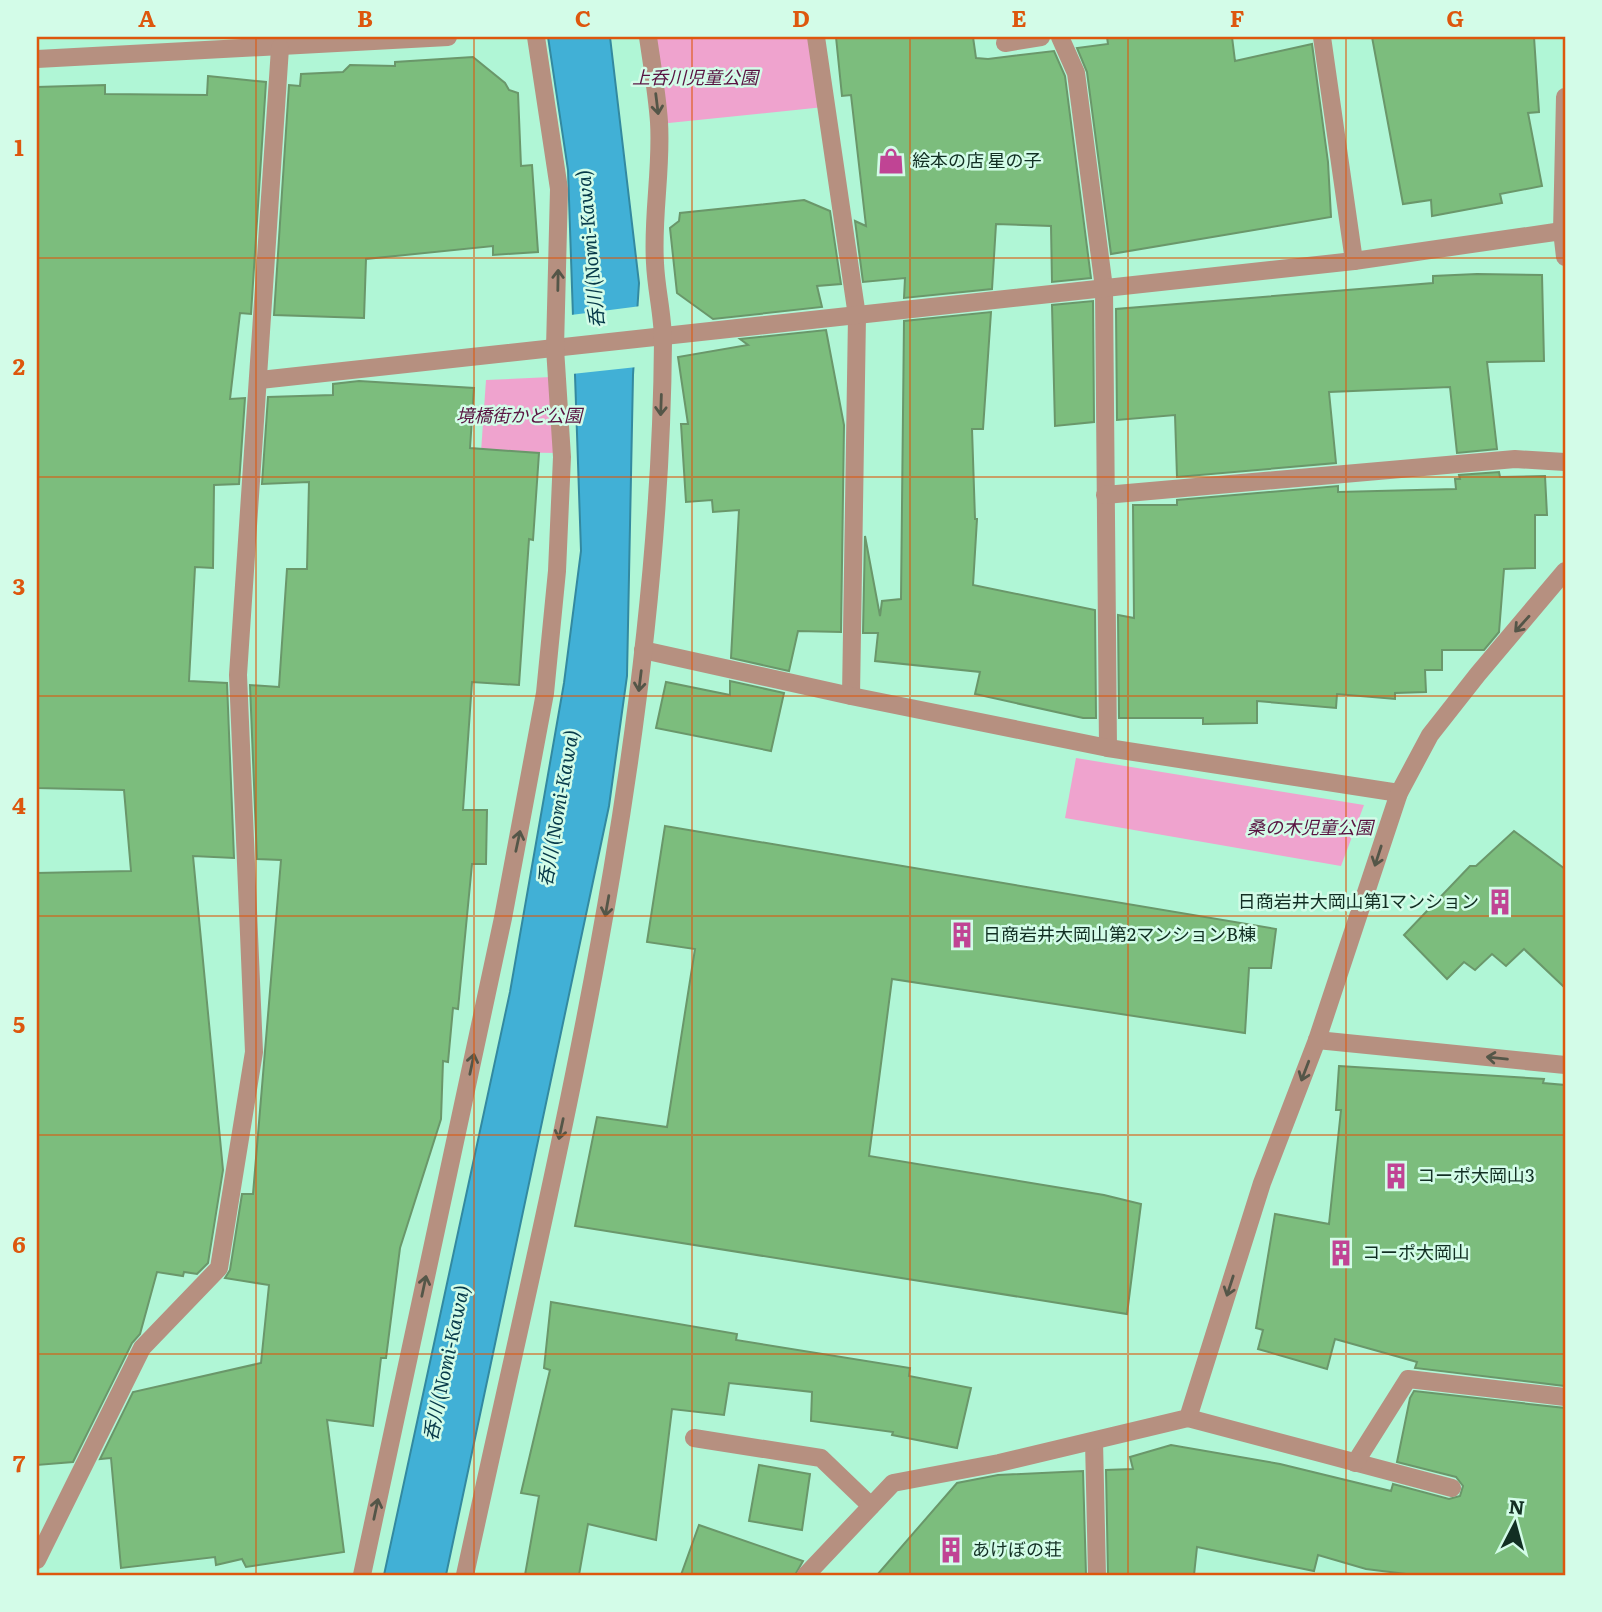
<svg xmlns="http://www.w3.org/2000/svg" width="1602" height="1612" font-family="Literata,'Noto Sans JP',serif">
<rect width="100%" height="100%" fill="#b0f6d6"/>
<g fill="#efa3ce">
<polygon points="648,37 816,37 824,107 659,124"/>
<polygon points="551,377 557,453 481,452 486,380"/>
<polygon points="1076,758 1364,805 1341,866 1065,818"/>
</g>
<polygon fill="#41b0d6" stroke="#3389a0" stroke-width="2" points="548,37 610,37 639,283 633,375 627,676 609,806 446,1575 384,1575 510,992 564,683 581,551 568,170"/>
<polygon fill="#b0f6d6" points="641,306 637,367 572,374 571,315"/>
<g fill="#7cbd7d" stroke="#6a976a" stroke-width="2">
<polygon points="836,37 973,37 976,58 988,59 1054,51 1065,76 1091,278 1052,282 1051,226 996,224 992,289 904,298 905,278 863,282 855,221 866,226 851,95 842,96"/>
<polygon points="1107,37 1232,37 1235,61 1312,44 1328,162 1331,217 1111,254 1087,72 1077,48 1108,44"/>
<polygon points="1372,37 1534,37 1539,112 1528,113 1542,186 1500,194 1502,203 1432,216 1431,200 1403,204"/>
<polygon points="473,57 505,83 509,90 518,93 521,166 532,165 538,252 493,255 493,246 366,259 364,318 274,315 289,85 300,86 301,74 343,72 350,65 395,66 395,62"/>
<polygon points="208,76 266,82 251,314 240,313 230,399 245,398 239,484 214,485 213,568 195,567 189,681 227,683 234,858 193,856 223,1170 208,1263 197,1274 184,1272 183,1276 157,1272 140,1334 132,1343 73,1462 37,1465 37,873 131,871 124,790 37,788 37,87 105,85 105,94 207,95"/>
<polygon points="804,200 830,211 841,284 817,286 822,307 713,319 677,293 670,228 679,221 680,213"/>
<polygon points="1477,274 1542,275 1544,361 1487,362 1497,449 1457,453 1450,387 1329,392 1336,463 1177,477 1175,415 1117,420 1116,309 1433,283 1433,276"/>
<polygon points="1093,301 1094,422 1055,426 1052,305"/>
<polygon points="991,312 983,429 972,429 975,519 977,519 973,585 1095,610 1096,718 1083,718 975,694 980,672 875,661 878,633 863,633 865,536 880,616 882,601 901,599 904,321"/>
<polygon points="826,330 844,425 841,632 798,631 789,671 731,658 739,510 713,512 712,500 686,502 681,424 688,424 678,357 748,345 740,339"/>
<polygon points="359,381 474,388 470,448 539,453 533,540 529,539 519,685 472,682 463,810 487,810 486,864 472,864 458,1009 453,1008 448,1062 443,1061 441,1119 400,1248 386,1358 381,1358 373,1426 327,1420 344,1552 246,1567 242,1559 216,1565 215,1557 121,1568 111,1458 100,1459 133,1392 261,1363 269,1285 225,1278 230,1270 242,1194 253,1194 281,860 257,859 250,685 279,687 287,569 307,569 309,482 262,484 268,397 333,395 333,384"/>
<polygon points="1499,472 1500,477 1545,476 1547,515 1535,515 1535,568 1504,569 1499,632 1484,650 1442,650 1442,670 1425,670 1426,692 1395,693 1395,699 1337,694 1336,708 1257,701 1257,723 1203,724 1203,718 1119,718 1118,615 1134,618 1133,505 1177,505 1177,500 1338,486 1338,492 1456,489 1455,479 1460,479 1459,475"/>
<polygon points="730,681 784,693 771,751 656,728 666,682 730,695"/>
<polygon points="665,826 1276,929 1271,968 1249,968 1245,1033 892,979 869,1156 1104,1195 1141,1204 1127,1314 575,1226 597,1117 667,1127 695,949 647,942"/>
<polygon points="1514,831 1565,869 1565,988 1524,949 1506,966 1492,954 1475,970 1464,962 1447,979 1404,935 1470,866 1476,866"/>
<polygon points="1339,1066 1544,1079 1543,1083 1565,1085 1565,1386 1415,1368 1417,1362 1335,1339 1327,1369 1258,1349 1263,1330 1256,1328 1275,1214 1329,1224 1341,1110 1336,1110"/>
<polygon points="551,1302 737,1334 736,1340 910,1368 909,1376 971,1388 957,1448 892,1435 893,1432 811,1421 812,1392 729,1383 724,1415 672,1409 656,1540 588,1524 579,1575 525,1575 539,1496 521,1493 550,1370 544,1368"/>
<polygon points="1414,1391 1565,1408 1565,1575 1414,1575 1366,1569 1318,1555 1314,1571 1197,1547 1194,1575 1108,1575 1106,1470 1133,1469 1130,1457 1171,1445 1280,1464 1391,1491 1393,1484 1449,1499 1460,1496 1463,1486 1456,1477 1397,1462 1410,1398"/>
<polygon points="759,1465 810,1474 802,1530 749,1521"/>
<polygon points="1083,1471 1086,1575 877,1575 957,1483 998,1475"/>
<polygon points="699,1525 803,1561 795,1575 681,1575"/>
</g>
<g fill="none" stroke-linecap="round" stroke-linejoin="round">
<g stroke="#b69080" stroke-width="18">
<polyline points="816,37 857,316 851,696"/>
<polyline points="1060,37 1076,73 1104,288 1108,748"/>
<polyline points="1322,37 1354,261"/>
<polyline points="1005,43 1041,37"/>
<polyline points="37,59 448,37"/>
<polyline points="1565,97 1562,231 1565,257"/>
<polyline points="260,380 1354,261 1562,231"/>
<polyline points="1105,495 1515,459 1565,462"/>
<polyline points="643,650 851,696 1108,748 1399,793"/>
<polyline points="1317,1040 1565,1065"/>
<polyline points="1188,1418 1452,1488"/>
<polyline points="694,1438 821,1458 871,1506"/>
<polyline points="1094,1441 1097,1575"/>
<polyline points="1355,1463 1408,1379 1565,1397"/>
<polyline points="37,1560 142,1348 219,1268 254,1052 238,675 280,48"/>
<polyline points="362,1575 503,918 545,693 557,571 562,457 555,348 559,189 536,37"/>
<path d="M465,1575C553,1168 660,760 663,341C663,315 656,289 655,263C652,216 662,169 659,122C657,94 652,65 648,37"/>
<polyline points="806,1575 893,1483 999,1463 1188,1418 1262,1183 1317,1040 1399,793 1430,735 1478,674 1565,571"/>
</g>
</g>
<defs><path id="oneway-shaft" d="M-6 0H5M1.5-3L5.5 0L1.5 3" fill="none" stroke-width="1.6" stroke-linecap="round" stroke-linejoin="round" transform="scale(1.75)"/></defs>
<g stroke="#545648">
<use href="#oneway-shaft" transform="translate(657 104) rotate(83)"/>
<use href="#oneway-shaft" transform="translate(558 280) rotate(-89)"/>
<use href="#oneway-shaft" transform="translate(661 405) rotate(92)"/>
<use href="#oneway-shaft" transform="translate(1522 624) rotate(132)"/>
<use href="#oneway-shaft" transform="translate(640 681) rotate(97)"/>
<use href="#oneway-shaft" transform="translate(518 841) rotate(-78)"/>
<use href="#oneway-shaft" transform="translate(1378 856) rotate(108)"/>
<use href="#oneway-shaft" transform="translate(607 906) rotate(100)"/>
<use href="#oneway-shaft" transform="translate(1497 1058) rotate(-174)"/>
<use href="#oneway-shaft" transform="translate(472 1064) rotate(-78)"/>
<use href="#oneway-shaft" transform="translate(1305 1071) rotate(111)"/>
<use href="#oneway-shaft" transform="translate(561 1129) rotate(102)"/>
<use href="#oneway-shaft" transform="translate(424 1286) rotate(-78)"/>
<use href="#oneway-shaft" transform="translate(1230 1286) rotate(108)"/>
<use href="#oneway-shaft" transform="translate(376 1509) rotate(-78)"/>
</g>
<path fill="none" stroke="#dd570d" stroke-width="2" stroke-opacity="0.55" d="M256,37V1575M474,37V1575M692,37V1575M910,37V1575M1128,37V1575M1346,37V1575M37,258H1565M37,477H1565M37,696H1565M37,916H1565M37,1135H1565M37,1354H1565"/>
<defs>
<g id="shop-bare" transform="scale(2.1)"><path d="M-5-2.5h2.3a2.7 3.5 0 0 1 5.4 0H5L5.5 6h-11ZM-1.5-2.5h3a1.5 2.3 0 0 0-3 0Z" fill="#c04494" stroke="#d3fce8" stroke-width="2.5" paint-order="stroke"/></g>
<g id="building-bare" transform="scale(2.1)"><path d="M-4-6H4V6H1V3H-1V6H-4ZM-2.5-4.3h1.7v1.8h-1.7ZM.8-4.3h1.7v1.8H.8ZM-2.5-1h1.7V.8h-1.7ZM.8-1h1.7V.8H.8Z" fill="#c04494" stroke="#d3fce8" stroke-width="2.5" paint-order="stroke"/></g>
</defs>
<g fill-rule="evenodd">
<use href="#shop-bare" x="891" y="161"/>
<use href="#building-bare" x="1500" y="902"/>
<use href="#building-bare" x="962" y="935"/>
<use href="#building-bare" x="1396" y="1176"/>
<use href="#building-bare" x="1341" y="1253"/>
<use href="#building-bare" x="951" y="1550"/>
</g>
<g text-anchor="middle" stroke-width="5" stroke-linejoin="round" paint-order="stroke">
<g font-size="18" font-style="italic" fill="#591341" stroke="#d3fce8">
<text x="695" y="84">上呑川児童公園</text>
<text x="519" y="422">境橋街かど公園</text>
<text x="1310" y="834">桑の木児童公園</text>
</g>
<g font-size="18" fill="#122f23" stroke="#d3fce8" text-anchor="start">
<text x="912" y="167">絵本の店 星の子</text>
<text x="1479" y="908" text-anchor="end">日商岩井大岡山第1マンション</text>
<text x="983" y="941">日商岩井大岡山第2マンションB棟</text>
<text x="1417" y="1182">コーポ大岡山3</text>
<text x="1362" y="1259">コーポ大岡山</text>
<text x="972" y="1556">あけぼの荘</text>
</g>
<g font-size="19" font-style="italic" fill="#063949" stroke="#d3fce8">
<text transform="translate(590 249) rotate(-95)" y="7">呑川 (Nomi-Kawa)</text>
<text transform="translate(558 808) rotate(-80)" y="7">呑川 (Nomi-Kawa)</text>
<text transform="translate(446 1363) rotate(-78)" y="7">呑川 (Nomi-Kawa)</text>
</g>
</g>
<rect width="1602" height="1612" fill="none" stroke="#d3fce8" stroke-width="77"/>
<g transform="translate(1515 1524) rotate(6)" stroke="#d3fce8" stroke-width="5" paint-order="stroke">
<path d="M0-5L12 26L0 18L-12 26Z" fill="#122f23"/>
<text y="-10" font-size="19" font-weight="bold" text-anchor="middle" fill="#122f23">N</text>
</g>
<rect x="38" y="38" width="1526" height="1536" fill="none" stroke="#dd570d" stroke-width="2.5"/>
<g font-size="23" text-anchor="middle" font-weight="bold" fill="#dd570d">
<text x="147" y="27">A</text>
<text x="365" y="27">B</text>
<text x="583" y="27">C</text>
<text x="801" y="27">D</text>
<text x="1019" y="27">E</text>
<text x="1237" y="27">F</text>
<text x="1455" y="27">G</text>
<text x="19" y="156">1</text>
<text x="19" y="375">2</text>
<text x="19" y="595">3</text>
<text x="19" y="814">4</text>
<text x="19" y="1033">5</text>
<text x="19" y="1253">6</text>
<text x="19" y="1472">7</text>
</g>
</svg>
